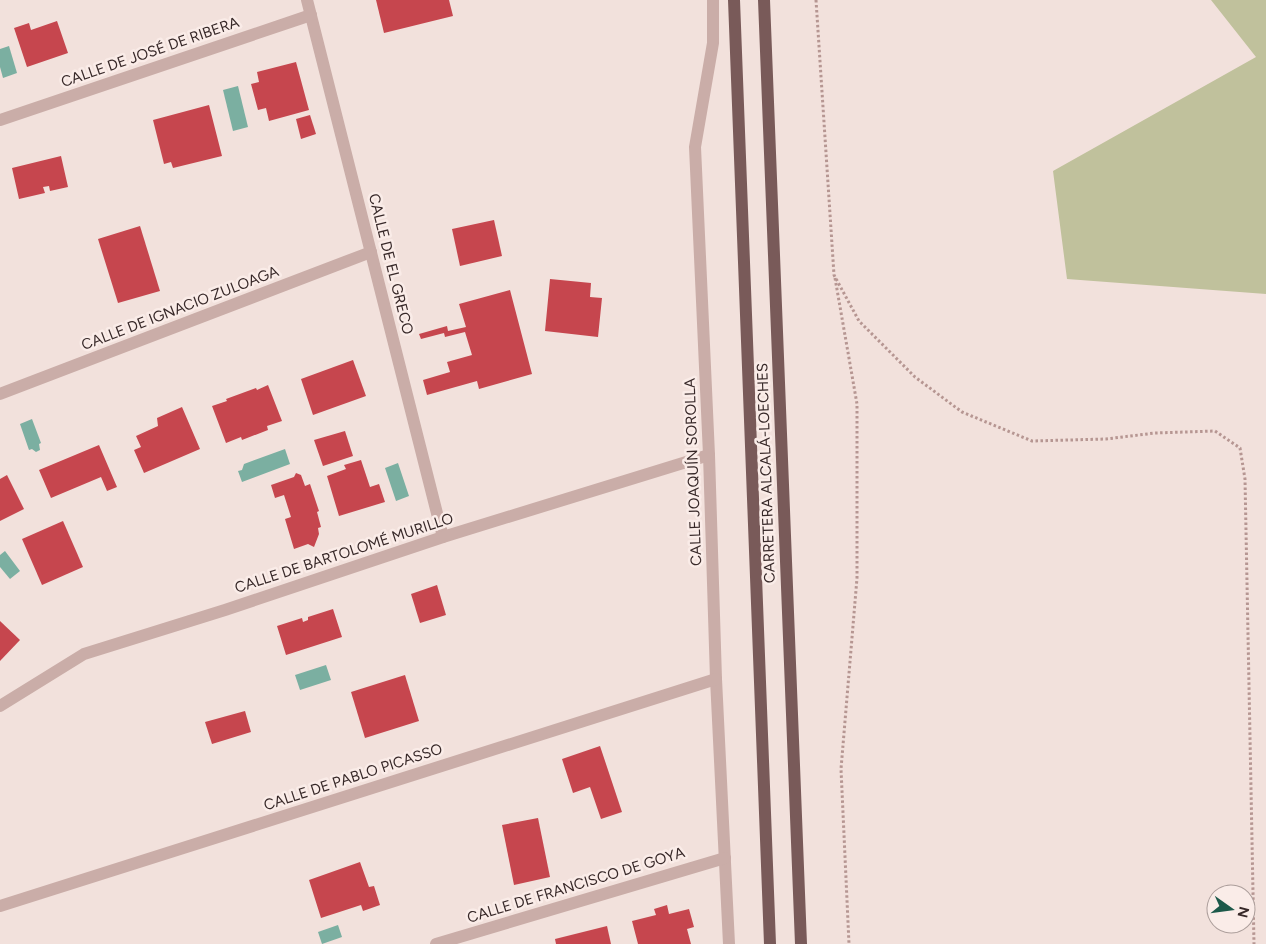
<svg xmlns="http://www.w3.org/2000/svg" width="1266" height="944" font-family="Figtree,sans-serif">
<rect width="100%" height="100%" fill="#f2e1dc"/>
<polygon fill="#c0c19c" points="1211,0 1266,0 1266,294 1067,279 1053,171 1256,57"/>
<g fill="#7bafa1">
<polygon points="9,46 17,73 3,78 0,67 0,49"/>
<polygon points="238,86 248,127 233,131 223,90"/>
<polygon points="32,419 41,443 39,444 40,450 36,452 32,449 29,450 20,424"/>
<polygon points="285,449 290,464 242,482 238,471 242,470 244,464"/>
<polygon points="398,463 409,496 396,501 385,468"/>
<polygon points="5,551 20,571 10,579 0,567 0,555"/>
<polygon points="326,665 331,680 300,690 295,675"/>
<polygon points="338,925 342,937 322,944 318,932"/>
</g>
<g fill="#c6464e">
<polygon points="376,0 449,0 453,16 384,33"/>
<polygon points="57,21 68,53 27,67 14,28 29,23 31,30"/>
<polygon points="296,62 309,110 269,121 266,108 258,110 251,84 259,82 257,72"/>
<polygon points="209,105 222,156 173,168 171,162 164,164 153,120"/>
<polygon points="310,115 316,134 301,139 296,119"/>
<polygon points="61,156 68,187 50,191 49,186 43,187 45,193 19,199 12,168"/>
<polygon points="494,220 502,256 460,266 452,229"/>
<polygon points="140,226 160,291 118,303 98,239"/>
<polygon points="550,279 591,283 590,297 602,298 598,337 545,331"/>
<polygon points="510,290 532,374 479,389 477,381 427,395 423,380 450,372 447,362 472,355 465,332 445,337 444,333 421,339 419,334 447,326 448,331 466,327 459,304"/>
<polygon points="353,360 366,396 313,415 301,379"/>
<polygon points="268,385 282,421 267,426 268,430 242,440 241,437 226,443 212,406 227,401 226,399 256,388 257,390"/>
<polygon points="182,407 200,449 144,473 134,450 141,447 136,436 158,426 157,418"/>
<polygon points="345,431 353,456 323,466 314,440"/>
<polygon points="99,445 117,487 107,491 101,477 51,498 39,470"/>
<polygon points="361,460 370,487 379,484 385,502 339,516 327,476 346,469 344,465"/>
<polygon points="296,473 301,475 305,486 310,484 319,511 317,512 321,527 318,528 319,534 314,547 308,544 294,549 285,519 291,517 284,495 275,498 271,485 294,477"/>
<polygon points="7,475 24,509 0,521 0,479"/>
<polygon points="63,521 83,567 42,585 22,539"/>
<polygon points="437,585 446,615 420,623 411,594"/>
<polygon points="333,609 342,637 286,655 277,626 302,618 303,622 308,620 308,617"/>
<polygon points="0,621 20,640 0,661"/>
<polygon points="405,675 419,721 365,738 351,692"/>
<polygon points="245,711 251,732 212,744 205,722"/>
<polygon points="600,746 622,812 601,819 590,787 573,793 562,759"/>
<polygon points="538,818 550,877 514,885 502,825"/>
<polygon points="360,862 369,887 374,886 380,905 363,911 361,905 321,918 309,880"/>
<polygon points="667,905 669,914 689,909 694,927 687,929 691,944 638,944 632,921 656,915 654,909"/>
<polygon points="607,926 611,944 556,944 555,939"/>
</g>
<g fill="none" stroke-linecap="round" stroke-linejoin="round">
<g stroke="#b69692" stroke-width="3" stroke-dasharray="2.5 2.5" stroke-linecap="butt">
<polyline points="816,0 834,275 859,321 915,377 962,412 1032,441 1106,439 1155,433 1215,431 1240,448 1245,479 1254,944"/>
<polyline points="835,278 857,404 857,578 841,769 849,944"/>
</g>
<g stroke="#caada8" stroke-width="12">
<polyline points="307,0 443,537"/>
<polyline points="713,0 713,43 695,147 709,455 716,679 729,944"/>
<polyline points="0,120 311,15"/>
<polyline points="0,394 371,252"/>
<polyline points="0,706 84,654 225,610 443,537 709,455"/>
<polyline points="0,906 716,679"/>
<polyline points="436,944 725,858"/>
</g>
<g stroke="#795a59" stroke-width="12">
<polyline points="734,0 770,944"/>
<polyline points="764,0 801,944"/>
</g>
</g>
<g text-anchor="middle" stroke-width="5" stroke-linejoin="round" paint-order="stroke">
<g font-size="15" fill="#372828" stroke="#faece8">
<text transform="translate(150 52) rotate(-19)" y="5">CALLE DE JOSÉ DE RIBERA</text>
<text transform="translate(391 264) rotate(76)" y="5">CALLE DE EL GRECO</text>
<text transform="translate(180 308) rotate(-21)" y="5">CALLE DE IGNACIO ZULOAGA</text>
<text transform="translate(693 472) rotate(-92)" y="5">CALLE JOAQUÍN SOROLLA</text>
<text transform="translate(766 473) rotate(-92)" y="5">CARRETERA ALCALÁ-LOECHES</text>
<text transform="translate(344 553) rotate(-18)" y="5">CALLE DE BARTOLOMÉ MURILLO</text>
<text transform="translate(353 777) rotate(-18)" y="5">CALLE DE PABLO PICASSO</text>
<text transform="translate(576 885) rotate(-17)" y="5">CALLE DE FRANCISCO DE GOYA</text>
</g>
</g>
<g transform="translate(1231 909) rotate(104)"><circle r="24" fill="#faece8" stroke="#ac9e9b"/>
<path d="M0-4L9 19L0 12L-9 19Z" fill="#1d594a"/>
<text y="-8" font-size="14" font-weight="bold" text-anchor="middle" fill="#372828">N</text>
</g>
</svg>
